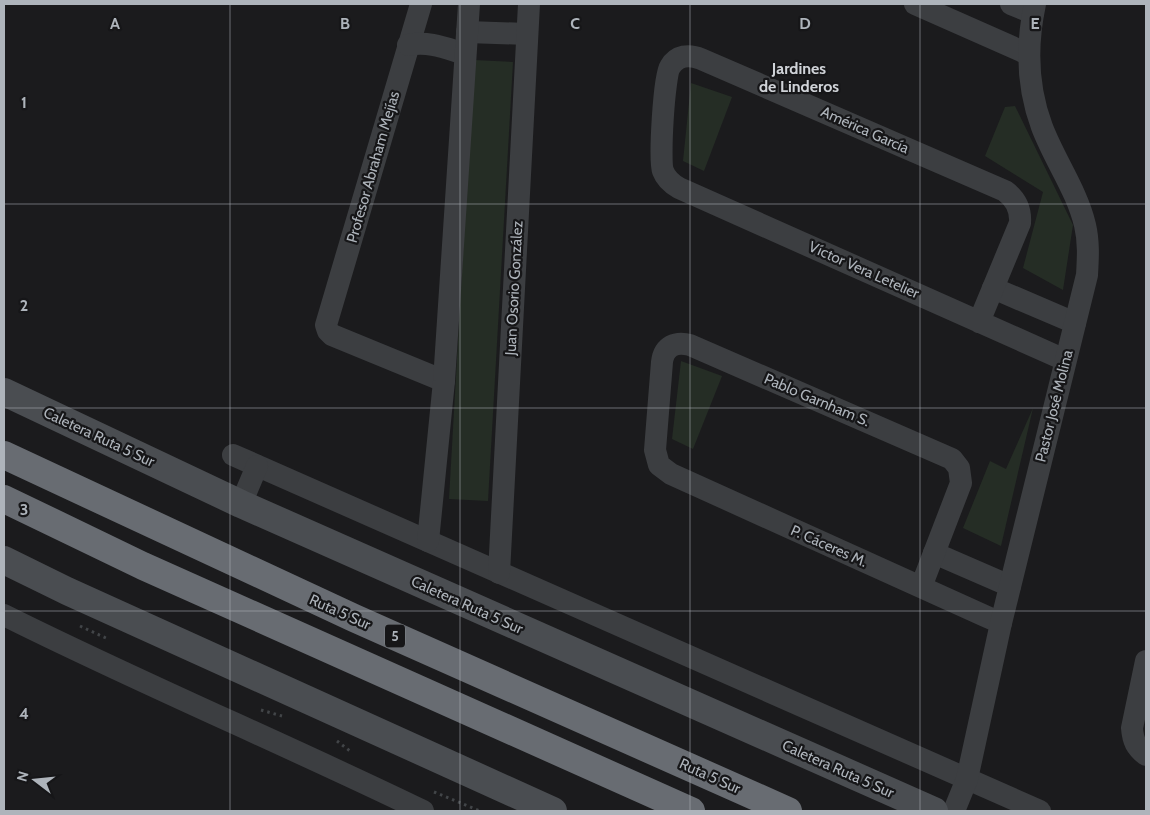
<svg xmlns="http://www.w3.org/2000/svg" width="1150" height="815" font-family="Cabin,sans-serif">
<rect width="100%" height="100%" fill="#1b1b1d"/>
<g fill="#252d25">
<polygon points="474,60 513,62 488,501 449,499"/>
<polygon points="691,83 732,97 704,171 683,161"/>
<polygon points="1015,106 1073,225 1063,290 1023,268 1043,192 985,156 1005,107"/>
<polygon points="681,361 722,376 693,449 672,439"/>
<polygon points="1033,408 1001,546 963,528 990,461 1006,469"/>
</g>
<g fill="none" stroke-linecap="round" stroke-linejoin="round">
<g stroke="#424548" stroke-width="3" stroke-dasharray="2.5 4" stroke-linecap="butt">
<polyline points="80,626 108,639"/>
<polyline points="261,710 282,716"/>
<polyline points="337,741 350,751"/>
<polyline points="434,792 480,811"/>
</g>
<g stroke="#3c3e41" stroke-width="22">
<polyline points="421,4 326,325 328,331 332,335 444,381"/>
<polyline points="915,4 1028,54"/>
<polyline points="1011,4 1033,13"/>
<polyline points="467,32 527,34"/>
<path d="M408,45C429,41 445,48 465,54"/>
<polyline points="993,288 1075,323"/>
<path d="M979,322L1020,223C1021,209 1016,199 1005,191L701,59C689,54 677,55 670,67C664,76 659,161 663,171C666,179 672,184 679,188L1065,360"/>
<polyline points="233,455 1040,811"/>
<polyline points="241,504 257,466"/>
<polyline points="428,541 444,381 469,4"/>
<polyline points="934,553 1010,586"/>
<polyline points="499,573 529,4"/>
<path d="M921,587L961,483L959,468L952,459L690,345C676,341 664,346 662,362L655,450L659,465L671,474L985,616L1001,623"/>
<path d="M4,615C142,684 285,744 423,811"/>
<path d="M1146,661L1132,728C1133,741 1136,747 1146,755"/>
<path d="M954,811L967,779L1001,623L1087,275C1088,258 1089,242 1085,225C1077,191 1055,161 1042,127C1027,87 1026,46 1035,4"/>
</g>
<g stroke="#4a4d51" stroke-width="28">
<polyline points="4,392 241,504 934,811"/>
<polyline points="4,560 67,591 553,811"/>
</g>
<g stroke="#686c72" stroke-width="28">
<polyline points="4,455 354,618 788,811"/>
<polyline points="4,499 143,566 691,811"/>
</g>
</g>
<path fill="none" stroke="#aeb4bb" stroke-width="1" stroke-opacity="0.55" d="M230,4V811M460,4V811M690,4V811M920,4V811M4,204H1146M4,408H1146M4,611H1146"/>
<g text-anchor="middle" stroke-width="4.5" stroke-linejoin="round" paint-order="stroke">
<rect fill="#161618" stroke="#80858a" stroke-width="1" x="385" y="624.5" width="20" height="23" rx="4"/>
<g font-size="14" font-weight="bold" fill="#aeb4bb">
<text x="395" y="641">5</text>
</g>
<g font-size="15" fill="#aeb4bb" stroke="#161618">
<text transform="translate(865 130) rotate(24)" y="5">América García</text>
<text transform="translate(373 167) rotate(-74)" y="5">Profesor Abraham Mejías</text>
<text transform="translate(864 270) rotate(24)" y="5">Víctor Vera Letelier</text>
<text transform="translate(514 288) rotate(-87)" y="5">Juan Osorio González</text>
<text transform="translate(817 400) rotate(23)" y="5">Pablo Garnham S.</text>
<text transform="translate(1054 406) rotate(-76)" y="5">Pastor José Molina</text>
<text transform="translate(99 437) rotate(25)" y="5">Caletera Ruta 5 Sur</text>
<text transform="translate(829 546) rotate(24)" y="5">P. Cáceres M.</text>
<text transform="translate(467 605) rotate(24)" y="5">Caletera Ruta 5 Sur</text>
<text transform="translate(340 612) rotate(24)" y="5">Ruta 5 Sur</text>
<text transform="translate(838 769) rotate(24)" y="5">Caletera Ruta 5 Sur</text>
<text transform="translate(710 776) rotate(24)" y="5">Ruta 5 Sur</text>
</g>
<g font-size="16" font-weight="bold" fill="#cfd2d7" stroke="#161618">
<text x="799" y="74">Jardines<tspan x="799" dy="18">de Linderos</tspan></text>
</g>
</g>
<g font-size="16" text-anchor="middle" font-weight="bold" fill="#aeb4bb" stroke="#161618" stroke-width="4.5" stroke-linejoin="round" paint-order="stroke">
<text x="115" y="29">A</text>
<text x="345" y="29">B</text>
<text x="575" y="29">C</text>
<text x="805" y="29">D</text>
<text x="1035" y="29">E</text>
<text x="24" y="108">1</text>
<text x="24" y="311">2</text>
<text x="24" y="515">3</text>
<text x="24" y="719">4</text>
</g>
<rect width="1150" height="815" fill="none" stroke="#aeb4bb" stroke-width="10"/>
<g transform="translate(35 780) rotate(286)" stroke="#161618" stroke-width="4" paint-order="stroke">
<path d="M0-4L9 19L0 12L-9 19Z" fill="#aeb4bb"/>
<text y="-8" font-size="14" font-weight="bold" text-anchor="middle" fill="#aeb4bb">N</text>
</g>
</svg>
